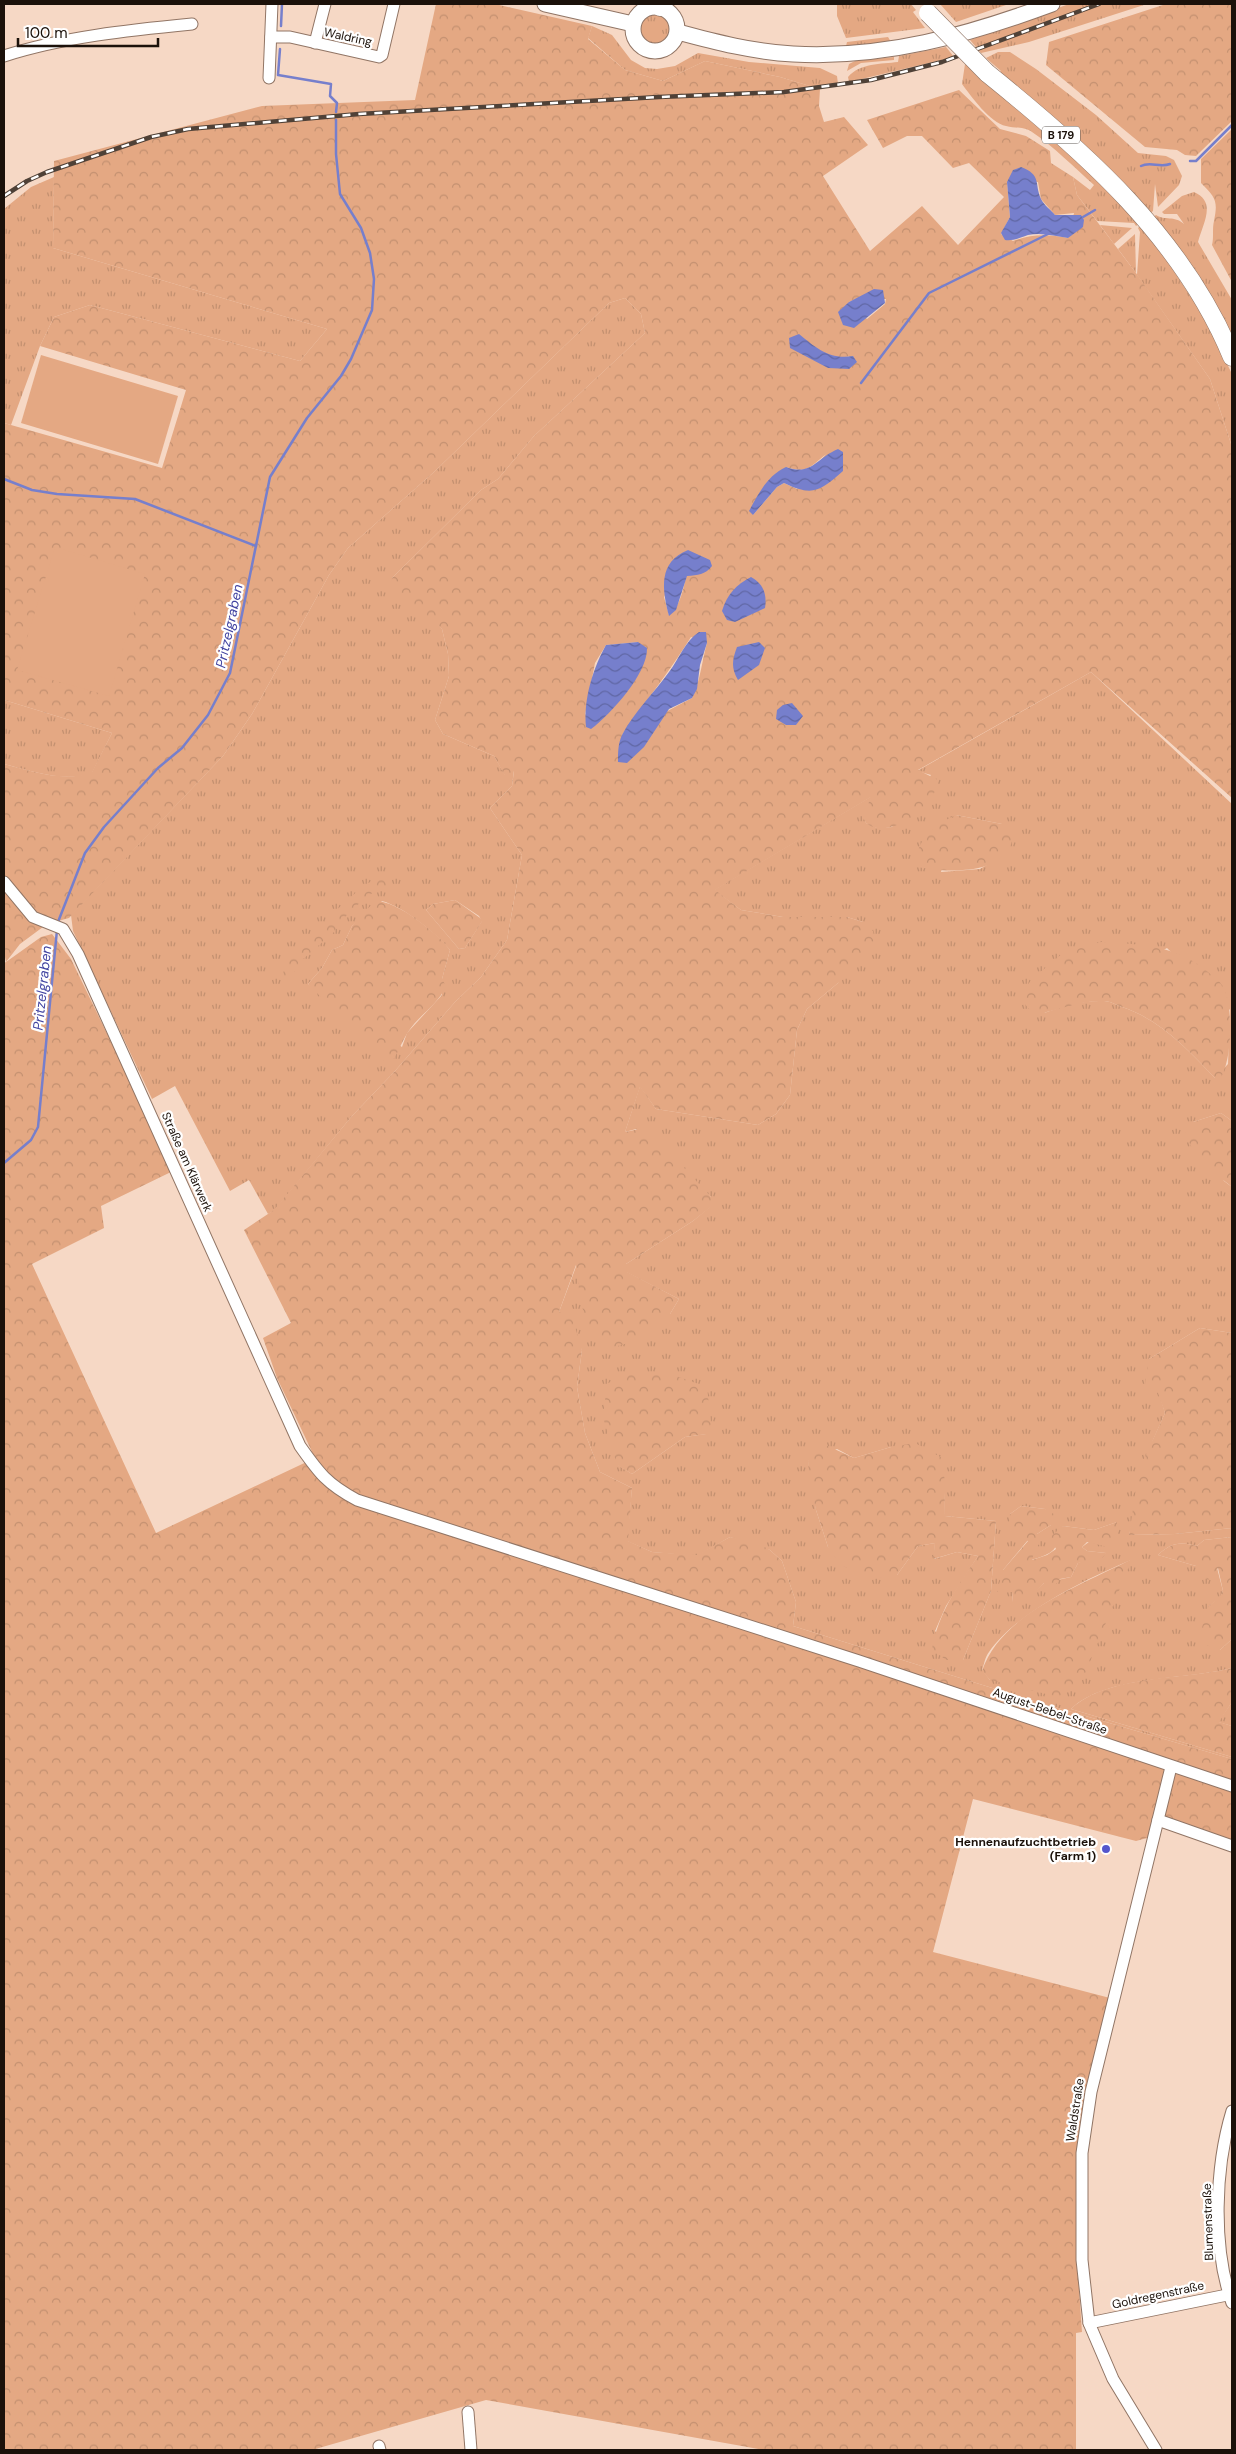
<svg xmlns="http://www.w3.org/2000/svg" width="1236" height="2454" font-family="'DM Sans',sans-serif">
<defs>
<pattern id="grass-tufts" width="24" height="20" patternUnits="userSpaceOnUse" patternTransform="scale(1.25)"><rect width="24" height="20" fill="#e4a883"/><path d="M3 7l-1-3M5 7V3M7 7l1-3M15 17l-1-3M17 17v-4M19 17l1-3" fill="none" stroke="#c39070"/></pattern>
<pattern id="forest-crowns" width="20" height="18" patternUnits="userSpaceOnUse" patternTransform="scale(1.25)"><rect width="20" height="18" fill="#e4a883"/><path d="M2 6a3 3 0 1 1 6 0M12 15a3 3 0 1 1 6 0" fill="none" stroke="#c39070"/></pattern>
<pattern id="water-waves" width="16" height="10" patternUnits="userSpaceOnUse" patternTransform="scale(1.25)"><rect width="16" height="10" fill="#767fcc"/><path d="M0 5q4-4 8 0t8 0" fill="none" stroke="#6067a4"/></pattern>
</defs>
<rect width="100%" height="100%" fill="#f6d8c5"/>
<g fill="url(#grass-tufts)" fill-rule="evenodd">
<polygon points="837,4 911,4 916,10 913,12 925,28 846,38 837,16"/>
<polygon points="940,4 1006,4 1006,5 956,22"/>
<polygon points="1069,4 1147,4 1029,42 981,53 970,40"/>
<circle cx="656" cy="28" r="16"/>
<polygon points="592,26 612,35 631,60 645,68 657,69 675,66 698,53 749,62 820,68 837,76 838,84 813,87 780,77 705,61 663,81 625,70 588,38"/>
<polygon points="888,37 891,42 846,46 847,42"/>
<path d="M946,47L954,57L849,82L848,77C860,63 881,64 898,62L899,56Z"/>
<polygon points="998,52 1010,52 1036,69 1096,115 1138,153 1166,156 1174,160 1182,176 1179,185 1158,207 1155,184 1153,211 1149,214 999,73 1001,71 986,58"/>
<polygon points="894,57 894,60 861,63 847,71 849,64 855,61"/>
<path d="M965,64L1068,149L1140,223L1136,226L1134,223L1097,221L1077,195L1073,177L1090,190L1094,185C1074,167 1054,147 1032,132C1023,126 1016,129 1006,126C990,123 971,96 962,84Z"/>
<polygon points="54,177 53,248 327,329 300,361 90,305 54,317 40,346 11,425 4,423 4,209 31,187"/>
<path d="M1194,192C1217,202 1203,223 1198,242L1232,300V345L1152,218L1156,215C1165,221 1174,215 1184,224L1177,214H1164L1162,212L1182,196Z"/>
<polygon points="1100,225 1132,228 1114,244"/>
<polygon points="1141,225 1158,247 1204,317 1232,374 1232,447 1210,379 1137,275 1140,232 1138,228"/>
<polygon points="1135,234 1136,273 1118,249"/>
<path d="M625,298L641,314L645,333L534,436L498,479L481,490L392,578L442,629L448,654L449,676L435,720L443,734L494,756L505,775L514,770L512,786L490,808L522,855L507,940L481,977L455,1002L395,1071L352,1116L274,1211L268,1214L249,1180L230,1191L175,1086L152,1099L73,931L71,915L223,756L252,714L329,575L348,548L434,472L609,303ZM455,900L479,916L482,921L465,948L459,949L426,910L433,904ZM382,901C404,907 436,933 450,950L442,979V995L407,1033L402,1047L308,984L322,968L332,950L343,945L352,926Z"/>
<path d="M1091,672L1232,804V1121L1221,1113L1193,1122L1224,1181L1232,1187V1333L1200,1328L1149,1359L1165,1413L1153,1440L1129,1535L1175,1534L1232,1528V1537L1204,1540L1197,1546C1180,1541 1170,1543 1158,1555L1196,1566L1217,1568L1223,1591L1220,1598L1209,1606L1220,1650L1232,1639V1668C1188,1680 1106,1675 1071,1709L1232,1757V1759L1031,1700L793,1626L796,1602L782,1561L770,1550L730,1537L697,1556L652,1552L627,1541L632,1488L600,1472L585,1433L577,1387L582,1350L559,1312L577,1264L670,1314L679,1299L626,1272V1264L693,1221L711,1206V1197L636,1129L625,1132L640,1086L656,1109L758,1125L776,1114L790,1095L797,1030L807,1009L838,983L863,922L847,917H783L741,910L714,890L872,796L864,817L866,823L877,828L892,827L931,775L917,771ZM956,815L1002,824L1000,857L980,869L941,872ZM1167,948L1230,1010L1228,1064L1215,1078C1187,1049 1161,1020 1122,1007C1116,1005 1110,1001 1104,1001C1083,1000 1063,1006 1044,1013ZM706,1434L685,1437L632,1474L618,1465L612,1443ZM891,1447L944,1492L945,1516L996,1521L991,1591L963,1660L935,1631L946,1606L978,1556L957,1552L934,1559L935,1543L918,1546L897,1575L828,1547L816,1510L808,1461L837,1449L854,1458ZM1021,1506L1045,1509L1051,1525L1037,1534L1031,1560C1056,1553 1056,1550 1063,1526L1094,1530L1117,1522L1082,1547L1087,1551L1106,1553L1078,1563L1071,1577L1044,1583L1033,1593L1013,1602L1012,1592L1003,1570L1028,1540L1010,1514ZM1131,1560L990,1680L982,1670C984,1665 985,1657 989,1652C1017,1612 1086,1579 1131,1560Z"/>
<path d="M4,700L112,733L92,773C65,783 31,771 4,764Z"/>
<polygon points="1232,1702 1232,1726 1218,1722"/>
</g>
<g fill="url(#forest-crowns)" fill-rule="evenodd">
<path d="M436,4H495L592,26L588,39L625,70L663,81L705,61L780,77L820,89L819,106L824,122L844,117L868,145L823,176L870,251L922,206L958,245L1004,197L969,163L953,168L922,136H907L883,148L867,120L959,90L1000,129L1026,136L1050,151L1051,163L1073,177L1077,195L1136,273L1210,379L1232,447V798L1091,672L918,770L938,780C936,804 902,831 877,828C874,828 869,825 866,823L863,817L871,797L715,890L741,910L783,917H847L863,922L873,931L875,941L838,983L807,1009L797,1030L790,1095L776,1114L758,1125L656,1109L640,1087L625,1132L644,1128L652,1133L711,1197L712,1206L693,1221L626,1264L627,1272L679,1299L670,1314L639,1340L607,1349C581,1329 580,1295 576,1265L559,1312L572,1317L582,1350L577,1387L585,1433L600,1472L632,1488L628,1541L652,1552L697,1555L730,1537L755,1542L770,1550L782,1561L796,1602L793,1626L1031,1700L1232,1759V1843L1162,1819L1158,1835L1136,1841L973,1799L933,1952L1110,1998L1077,2152V2260L1082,2332L1076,2333V2450H764L486,2400L312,2450H4V963L6,962L4,952V764C31,771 65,783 92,772L112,733L4,700V423L162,468L186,390L40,346L54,317L90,305L300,361L327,329L53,248L54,161L262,106L415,100ZM1007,182H1038L1041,199L1055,215L1074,213L1068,238C1047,234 1033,234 1013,241L1001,234L1010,217ZM625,298L641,314L645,333L534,436L498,479L481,490L392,578L391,586L442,629L448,654L449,676L435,720L443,734L494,756L505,776L514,771L512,786L490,808L522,855L507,940L481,977L455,1002L395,1071L352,1116L274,1210L244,1230L291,1323L263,1338L277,1378L315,1458L156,1533L32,1264L104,1228L101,1206L171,1172L141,1104L71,959L52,934L41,937L6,962L20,944L47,924L69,918L223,756L252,714L329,575L348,548L434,472L609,303ZM856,299H886L885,304L867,319L849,302ZM817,349C829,356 839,359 853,356L828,368ZM826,454L797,489L784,483L777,487L753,515L786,467C807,474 810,467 826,454ZM688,550C688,569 684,604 669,615L664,597ZM691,637L707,643C702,660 700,683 692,698L622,735C645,702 670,671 691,637ZM638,642L585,715L595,663L606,645Z"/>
<polygon points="1166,4 1232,4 1232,121 1196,156 1185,155 1177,150 1145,147 1046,65 1049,42"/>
<path d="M1232,129V282L1212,245C1214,237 1212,229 1214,221C1218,201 1216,198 1201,183V159Z"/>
<path d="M956,815L1002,824L1013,835C1010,876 946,873 918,867C912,841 936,824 956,815Z"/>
<polygon points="380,876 392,882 390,887 376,890 350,911 334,932 302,960 289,980 282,977 286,963 309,937 320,931 330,916 362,887"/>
<polygon points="455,900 483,920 465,948 459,949 426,910 433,904"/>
<path d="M375,901C396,900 438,933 450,950L442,979L446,986C438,1005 419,1015 408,1032C402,1041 399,1051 393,1060L384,1061L308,984L322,968L332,950L343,945L352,926Z"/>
<path d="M1101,942C1140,944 1177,945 1208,972C1212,976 1219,980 1222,985C1229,996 1230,1014 1230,1026C1230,1044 1229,1061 1221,1078H1215C1187,1049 1161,1020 1122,1007C1116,1005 1110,1001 1104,1001C1078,1000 1057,1012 1033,1014L1020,998L1031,980L1063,953Z"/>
<polygon points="1221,1113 1232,1121 1232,1187 1198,1160 1185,1134 1193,1122"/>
<polygon points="1200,1328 1232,1333 1232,1528 1175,1534 1129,1535 1139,1470 1165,1413 1158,1393 1145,1385 1149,1359"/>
<polygon points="665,1372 707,1387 711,1424 706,1434 685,1437 632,1474 617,1465 603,1417 607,1384 625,1373"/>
<path d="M817,1441L854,1458L891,1447L915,1443L944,1459L945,1516L996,1521L991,1591L963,1660H946L932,1649C938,1614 958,1585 978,1556L957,1552L933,1559L935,1543L918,1546L897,1575L872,1579L841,1565L828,1547L816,1510L809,1480L808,1461Z"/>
<path d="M1021,1506L1045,1509L1059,1517L1051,1525L1037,1534L1040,1543L1035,1549L1032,1560L1047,1555L1056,1549L1050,1537L1063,1526L1094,1530L1117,1522V1542L1112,1548L1087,1542L1082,1547L1087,1551L1106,1553C1100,1564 1089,1562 1078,1563L1071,1577L1060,1579L1053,1588L1044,1583L1019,1609L1013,1603L1012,1592H997L1003,1570L1028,1541L1008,1532L1010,1514Z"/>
<path d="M1232,1537V1639L1220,1650L1201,1643C1202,1632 1202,1613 1210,1605C1216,1600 1220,1598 1223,1591L1218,1568L1208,1580L1196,1566L1158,1555C1170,1543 1180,1541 1197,1546L1204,1540Z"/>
<path d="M1132,1559L1085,1674L1071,1690L1058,1697L990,1680L982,1671C1001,1613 1082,1585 1132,1559Z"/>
<path d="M1232,1668V1702L1219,1722L1232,1726V1757L1071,1709C1108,1674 1186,1680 1232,1668Z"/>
</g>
<g fill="#e4a883">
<polygon points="41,355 178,396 158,464 21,423"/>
<polygon points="55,547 145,574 109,696 17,670"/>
</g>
<g fill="url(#water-waves)">
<path d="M1021,167C1042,175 1034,183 1041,199C1044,205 1051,210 1055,215H1081L1084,220L1083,227L1068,238C1055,236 1041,232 1028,235C1019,238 1014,241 1005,240L1001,233L1010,217L1007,182L1013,170Z"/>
<polygon points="874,289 883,290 885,303 854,328 843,325 838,312 849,302"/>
<path d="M799,334C816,348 830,360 853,356L857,362L849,369L828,368L790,348L789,338Z"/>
<path d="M838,449L843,452V471C820,491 813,497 784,483L777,487L753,515L749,511C759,493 767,476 786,467C812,476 815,459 838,449Z"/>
<path d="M688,550L710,560L712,566C705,575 698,575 687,576L676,610L669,616C662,589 658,562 688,550Z"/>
<path d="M751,577C764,584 767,595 765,608L735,622L727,620L722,611C727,594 736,585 751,577Z"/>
<path d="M699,632H706L707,643L700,665L697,689L692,698L669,709L644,747L627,763L618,762C618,752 618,744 622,735C634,712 654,693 669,672C679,659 685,641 699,632Z"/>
<path d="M638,642L647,648C648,673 611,714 591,729L586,727C583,700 593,668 606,645Z"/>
<path d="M759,642L765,648L759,665L738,680C731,668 732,660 737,647Z"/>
<polygon points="792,703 803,716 796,725 786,725 776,719 777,710 783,705"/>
</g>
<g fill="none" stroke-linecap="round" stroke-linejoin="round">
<g stroke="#767fcc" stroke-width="2.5">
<polyline points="281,26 282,4"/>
<polyline points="280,49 278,75 331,84 330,96 337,103 336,112"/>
<polyline points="1190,161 1196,161 1232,125"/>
<path d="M1141,166C1150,161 1160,168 1170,164"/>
<polyline points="1083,217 1095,210"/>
<polyline points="861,383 929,293 1048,234"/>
<polyline points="4,479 32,490 57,494 135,499 256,546"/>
<polyline points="58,922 85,853 104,827 158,768 182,748 208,715 230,673 270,477 307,418 341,376 351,359 372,310 374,279 370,253 361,228 340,194 336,154 336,120"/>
<polyline points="4,1163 31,1140 38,1127 57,930"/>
</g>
<g stroke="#917565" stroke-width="13">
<g id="minor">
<polyline points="271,37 290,37 379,57 382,55 394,4"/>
<polyline points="315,43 325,4"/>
<path d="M4,56C63,37 130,30 192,24"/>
<polyline points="269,78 272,4"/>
<path d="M4,882L33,917L63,929L78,954L300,1446C319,1473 327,1484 357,1500L859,1661L1232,1786"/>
<polyline points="1158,1820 1232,1846"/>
<path d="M1232,2111C1215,2167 1212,2247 1232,2303"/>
<polyline points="1089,2323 1232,2294"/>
<polyline points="468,2412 471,2450"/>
<polyline points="379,2446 380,2450"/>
<polyline points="1156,2450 1113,2379 1089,2323 1082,2260 1082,2153 1091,2092 1171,1767"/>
</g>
</g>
<g stroke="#917565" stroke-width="17">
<g id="secondary">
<polyline points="545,4 633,24"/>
<circle cx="655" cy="29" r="22"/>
<path d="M678,32C715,42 754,52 793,54C884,59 968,35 1052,4"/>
</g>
</g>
<g stroke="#917565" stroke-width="19">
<g id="primary">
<polyline points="660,7 661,4"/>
<path d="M987,73C1085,152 1183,238 1232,357"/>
</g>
</g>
<use href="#minor" stroke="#fff" stroke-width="11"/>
<use href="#secondary" stroke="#fff" stroke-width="15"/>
<use href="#primary" stroke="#fff" stroke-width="18"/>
<g stroke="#4f4137" stroke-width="4.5">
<polyline id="rail" points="4,196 27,181 47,172 151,137 188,129 359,114 659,97 784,92 871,80 942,62 1099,4"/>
</g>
<use href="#rail" stroke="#fff" stroke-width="2.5" stroke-dasharray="8" stroke-linecap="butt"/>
<g stroke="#917565" stroke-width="19" stroke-linecap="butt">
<polyline id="primary-bridge" points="928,13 987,73"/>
</g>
<use href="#primary-bridge" stroke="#fff" stroke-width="18"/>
</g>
<circle fill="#5456cc" stroke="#fff" stroke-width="2" cx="1106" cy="1849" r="5"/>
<g text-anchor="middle" stroke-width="4.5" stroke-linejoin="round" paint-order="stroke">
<rect fill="#fff" stroke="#5f5854" stroke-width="1" x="1042" y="126.5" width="38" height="17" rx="4"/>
<g font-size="11" font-weight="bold" fill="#1b110a">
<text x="1061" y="139">B 179</text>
</g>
<g font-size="12" fill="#1b110a" stroke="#fff">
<text transform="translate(348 37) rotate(12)" y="4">Waldring</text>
<text transform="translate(187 1162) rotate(66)" y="4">Straße am Klärwerk</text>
<text transform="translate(1050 1711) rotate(19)" y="4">August-Bebel-Straße</text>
<text transform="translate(1075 2110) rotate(-81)" y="4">Waldstraße</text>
<text transform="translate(1208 2222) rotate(-92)" y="4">Blumenstraße</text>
<text transform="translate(1158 2295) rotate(-12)" y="4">Goldregenstraße</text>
</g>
<g font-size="12" font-weight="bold" fill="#1b110a" stroke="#fff" text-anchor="end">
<text x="1096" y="1846">Hennenaufzuchtbetrieb<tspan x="1096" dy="14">(Farm 1)</tspan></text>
</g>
<g font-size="14" font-style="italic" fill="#4244a1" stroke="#fff">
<text transform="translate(229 626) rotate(-78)" y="5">Pritzelgraben</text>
<text transform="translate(42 988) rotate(-84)" y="5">Pritzelgraben</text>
</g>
</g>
<rect width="1236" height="2454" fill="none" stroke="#1b110a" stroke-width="10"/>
<path d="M18 38v8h140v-8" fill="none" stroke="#1b110a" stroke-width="2.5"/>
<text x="25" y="38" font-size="15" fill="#1b110a" stroke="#ffffff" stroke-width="4" paint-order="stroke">100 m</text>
</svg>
